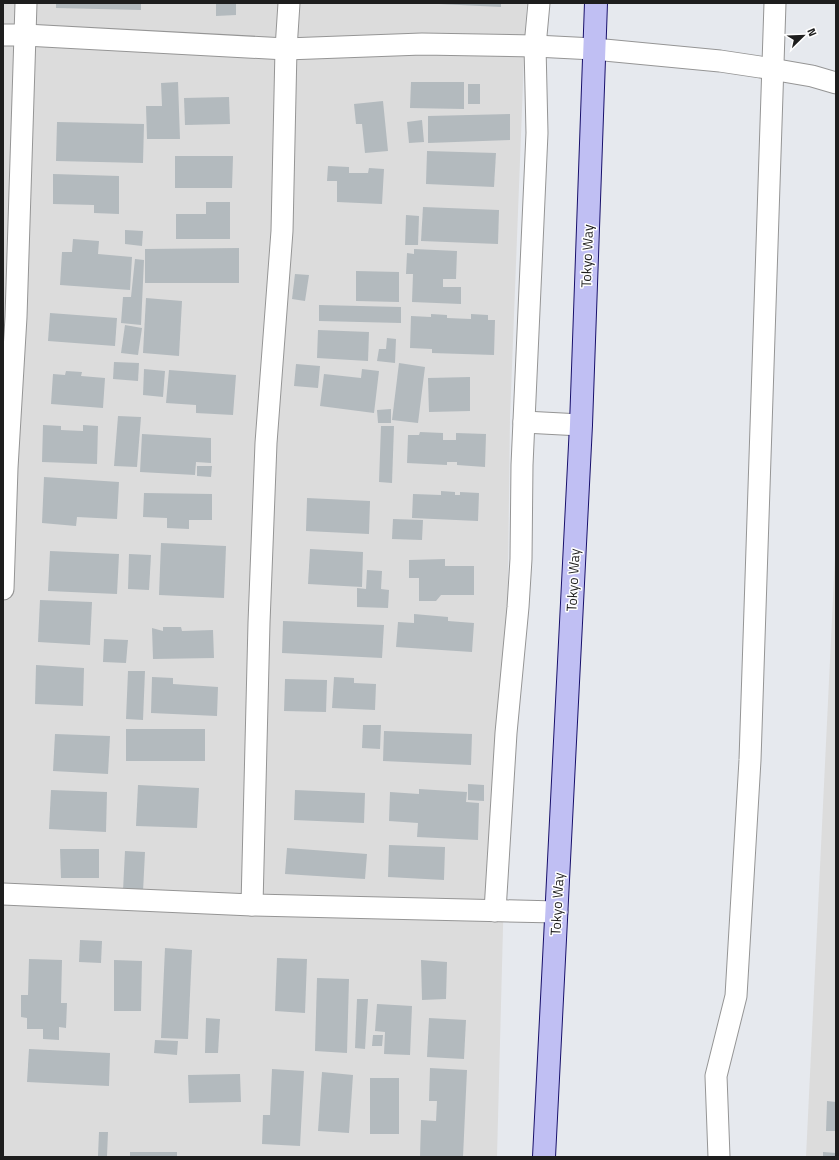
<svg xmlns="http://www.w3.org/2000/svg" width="839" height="1160" font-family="'Titillium Web',sans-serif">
<rect width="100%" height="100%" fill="#e6e9ee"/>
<g fill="#dcdcdc">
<polygon points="3,3 527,3 525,32 510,418 504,890 497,1157 3,1157"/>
<polygon points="836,536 836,1157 806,1157"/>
</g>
<g fill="#b3babe">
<polygon points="56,3 141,3 141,10 56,8"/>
<polygon points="216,3 236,3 236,15 216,16"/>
<polygon points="439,3 501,3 501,7 439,4"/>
<polygon points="178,82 180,139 147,139 146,106 162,106 161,83"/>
<polygon points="411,82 464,82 464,109 410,108"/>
<rect x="468" y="84" width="12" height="20"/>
<polygon points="229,97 230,124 185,125 184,98"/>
<polygon points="383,101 388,151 365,153 362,124 356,124 354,104"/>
<polygon points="510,114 510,140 428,143 428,116"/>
<polygon points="422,120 424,142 409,143 407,122"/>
<polygon points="57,122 144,124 143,163 56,161"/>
<polygon points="427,151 496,153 494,187 426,184"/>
<polygon points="175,156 233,156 232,188 175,188"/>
<polygon points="328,166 349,167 349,173 368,173 369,168 384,169 382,204 337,202 337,181 327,181"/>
<polygon points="53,174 119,176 119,214 94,213 94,205 53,204"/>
<polygon points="206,202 230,202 230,239 176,239 176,214 206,214"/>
<polygon points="423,207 499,210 498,244 421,241"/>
<polygon points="406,215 419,216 418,245 405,245"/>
<polygon points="125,230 143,231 142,246 125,244"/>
<polygon points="73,239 99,241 98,254 132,257 130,290 60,285 62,252 72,252"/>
<polygon points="239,248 239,283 145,283 145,249"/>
<polygon points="414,249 457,251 456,279 443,279 443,287 461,287 461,304 412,302 413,274 406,274 407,253 414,254"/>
<polygon points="135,259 144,260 141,325 121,323 123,297 131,297"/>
<polygon points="356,271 399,272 399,302 356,301"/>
<polygon points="295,274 309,275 305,301 292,299"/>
<polygon points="146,298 182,301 179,356 143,353"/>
<polygon points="319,305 401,307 401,323 319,321"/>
<polygon points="50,313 117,318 115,346 48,341"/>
<polygon points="431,314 447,315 447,318 471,319 471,314 488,315 488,320 495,320 494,355 432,353 432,349 410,348 411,316 431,317"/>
<polygon points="125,325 142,328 138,355 121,353"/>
<polygon points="318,330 369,332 368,361 317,358"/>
<polygon points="387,338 396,339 395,363 377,361 379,349 386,349"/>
<polygon points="114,362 139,363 138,381 113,379"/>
<polygon points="399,363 425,367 418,423 392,420"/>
<polygon points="296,364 320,366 318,388 294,386"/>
<polygon points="144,369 165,371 163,397 143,395"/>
<polygon points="362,369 379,371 374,413 320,406 324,374 361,378"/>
<polygon points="169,370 236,375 233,415 196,413 196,405 166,403"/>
<polygon points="66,371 82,372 81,376 105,378 103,408 51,404 53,374 65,375"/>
<polygon points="470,377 470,411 429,412 428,378"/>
<polygon points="391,409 391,423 378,423 377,410"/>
<polygon points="118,416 141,417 137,467 114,466"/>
<polygon points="43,425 61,426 61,430 83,431 83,425 98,426 97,464 42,462"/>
<polygon points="381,426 394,426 392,483 379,482"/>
<polygon points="420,432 443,433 443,440 456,440 456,433 486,434 485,467 457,465 457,462 447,462 447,465 407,463 408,435 419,435"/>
<polygon points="142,434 211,438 211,463 196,462 195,475 140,472"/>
<polygon points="197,466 212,466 211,477 197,476"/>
<polygon points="44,477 119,482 117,519 77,517 76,526 42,523"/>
<polygon points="441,491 455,492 455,495 460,495 460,492 479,493 478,521 412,518 413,494 441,495"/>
<polygon points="144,493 212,494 212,520 189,520 189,529 167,528 167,518 143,517"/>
<polygon points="307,498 370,501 369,534 306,531"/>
<polygon points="393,519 423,520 422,540 392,539"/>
<polygon points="161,543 226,546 224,598 159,595"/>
<polygon points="310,549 363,552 362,587 308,584"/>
<polygon points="50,551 119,554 117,594 48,591"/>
<polygon points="129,554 151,555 149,590 128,589"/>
<polygon points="445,559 445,566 474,566 474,595 441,595 436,601 419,601 419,578 409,578 409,560"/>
<polygon points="367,570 382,571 381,589 389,590 388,608 357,607 357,588 366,589"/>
<polygon points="40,600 92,602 90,645 38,642"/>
<polygon points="414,614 448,617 448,621 474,623 472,652 396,647 398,622 414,623"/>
<polygon points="283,621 384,625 382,658 282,653"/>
<polygon points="163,627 181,627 182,631 213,630 214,658 153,659 152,628 163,631"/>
<polygon points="104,639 128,640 126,663 103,662"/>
<polygon points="36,665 84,668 83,706 35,704"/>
<polygon points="128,671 145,671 143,720 126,719"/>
<polygon points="152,677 173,678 173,684 218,687 217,716 151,713"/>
<polygon points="334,677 354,678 354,683 376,684 375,710 332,708"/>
<polygon points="285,679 327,680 326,712 284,711"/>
<polygon points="363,725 381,725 380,749 362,748"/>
<rect x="126" y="729" width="79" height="32"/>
<polygon points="384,731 472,734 471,765 383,761"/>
<polygon points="55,734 110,736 108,774 53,771"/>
<polygon points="468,784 484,785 484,801 468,800"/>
<polygon points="138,785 199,788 197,828 136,826"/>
<polygon points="419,789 467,792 466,802 479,803 478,840 417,837 418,823 389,821 390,792 419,794"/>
<polygon points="51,790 107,792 106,832 49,829"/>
<polygon points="295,790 365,793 364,823 294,820"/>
<polygon points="389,845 445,847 444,880 388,877"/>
<polygon points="287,848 367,854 365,879 285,874"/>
<polygon points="60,849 99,849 99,878 61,878"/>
<polygon points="125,851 145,852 143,892 123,891"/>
<polygon points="80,940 102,941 101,963 79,962"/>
<polygon points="165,948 192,950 188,1039 161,1038"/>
<polygon points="277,958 307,959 305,1013 275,1011"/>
<polygon points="29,959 62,960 61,1003 67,1003 66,1028 59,1027 59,1040 43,1039 43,1029 27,1029 27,1018 21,1017 21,995 28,995"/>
<polygon points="114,960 142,961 141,1011 114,1011"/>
<polygon points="421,960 447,962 446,999 422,1000"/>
<polygon points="317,978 349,979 347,1053 315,1051"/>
<polygon points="357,999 368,999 365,1049 355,1048"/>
<polygon points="377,1004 412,1006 410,1055 384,1054 385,1032 375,1031"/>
<polygon points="206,1018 220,1019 218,1053 205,1053"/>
<polygon points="429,1018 466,1020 464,1059 427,1057"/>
<polygon points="373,1035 383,1035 382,1046 372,1046"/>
<polygon points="155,1040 178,1041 177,1055 154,1053"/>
<polygon points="29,1049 110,1053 109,1086 27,1082"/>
<polygon points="430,1068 467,1070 463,1157 420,1157 421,1120 436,1121 437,1101 429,1101"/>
<polygon points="272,1069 304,1071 300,1146 262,1144 263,1115 270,1115"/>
<polygon points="322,1072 353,1075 349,1133 318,1131"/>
<polygon points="240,1074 241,1102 189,1103 188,1075"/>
<rect x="370" y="1078" width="29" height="56"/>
<polygon points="827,1101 836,1102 836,1131 826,1131"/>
<polygon points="99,1132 108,1132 107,1156 98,1156"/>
<rect x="130" y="1152" width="47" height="5"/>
<polygon points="823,1152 836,1153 836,1157 823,1157"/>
</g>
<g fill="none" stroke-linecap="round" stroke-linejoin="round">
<g stroke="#959595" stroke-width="23">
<g id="minor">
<polyline points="3,35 25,35 286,49 422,44 535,46 594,49 720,61 760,67 812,76 836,83"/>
<polyline points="524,422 581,425"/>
<polyline points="3,589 7,468 16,317 26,3"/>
<polyline points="3,894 252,905 557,912"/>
<polyline points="252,905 259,623 266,443 282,231 286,49 289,3"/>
<polyline points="495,911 506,733 518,607 521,559 522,465 537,133 535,46 539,3"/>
<polyline points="719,1157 716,1076 736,996 750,760 775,3"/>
</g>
</g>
<g stroke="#18106b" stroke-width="24">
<polyline id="secondary" points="544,1157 581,425 596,3"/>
</g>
<use href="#minor" stroke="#fff" stroke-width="21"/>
<use href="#secondary" stroke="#c0bff3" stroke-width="22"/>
</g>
<g text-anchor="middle" stroke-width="3" stroke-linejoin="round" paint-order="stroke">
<g font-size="14" fill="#1e1e1e" stroke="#fff">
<text transform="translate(587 256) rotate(-88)" y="5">Tokyo Way</text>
<text transform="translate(573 580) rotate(-87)" y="5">Tokyo Way</text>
<text transform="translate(557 904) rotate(-87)" y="5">Tokyo Way</text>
</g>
</g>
<rect width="839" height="1160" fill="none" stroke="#1e1e1e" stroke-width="8"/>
<g transform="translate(803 36) rotate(67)" stroke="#ffffff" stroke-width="3" paint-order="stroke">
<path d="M0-3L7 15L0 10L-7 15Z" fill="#1e1e1e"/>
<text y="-6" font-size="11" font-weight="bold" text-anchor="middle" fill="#1e1e1e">N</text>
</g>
</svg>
